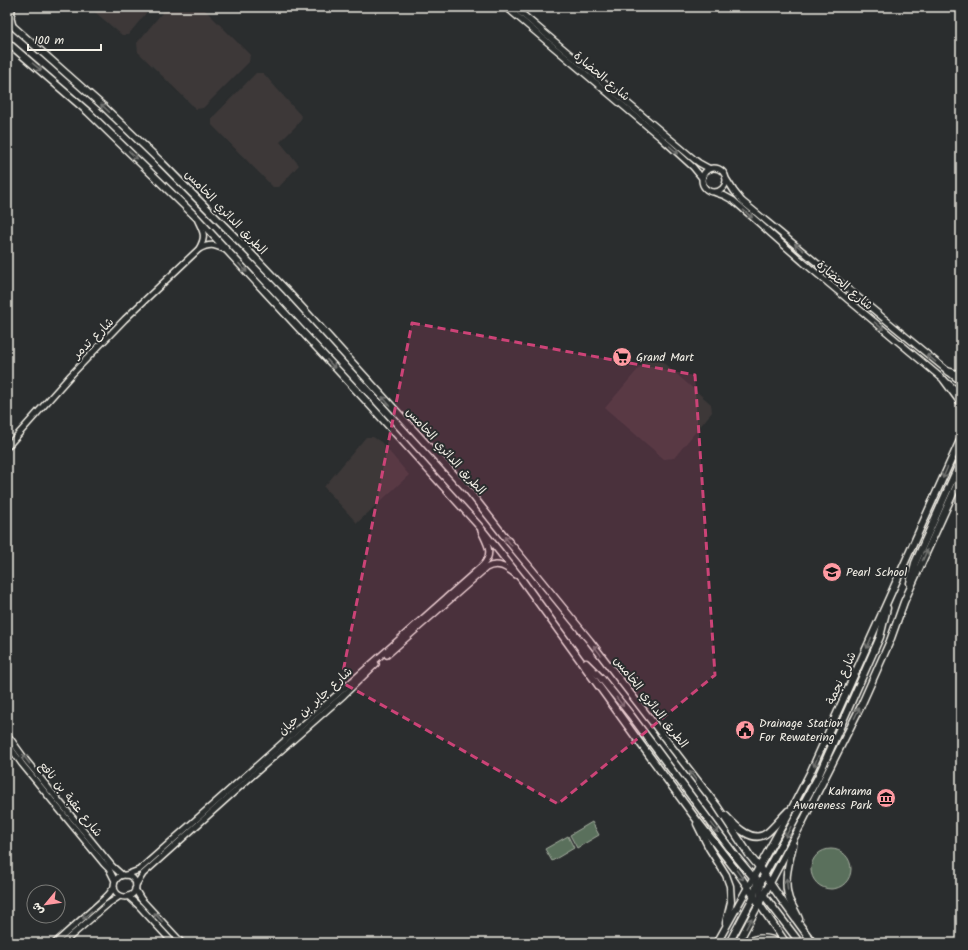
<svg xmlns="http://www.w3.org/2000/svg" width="968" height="950" font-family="Kalam,'Playpen Sans Arabic',sans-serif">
<rect width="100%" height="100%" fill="#2a2d2e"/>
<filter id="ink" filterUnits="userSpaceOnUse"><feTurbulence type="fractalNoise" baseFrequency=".025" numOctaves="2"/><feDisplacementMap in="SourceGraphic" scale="8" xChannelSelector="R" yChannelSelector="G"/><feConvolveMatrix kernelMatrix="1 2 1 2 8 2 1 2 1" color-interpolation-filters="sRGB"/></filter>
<g filter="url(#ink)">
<g fill="#3d3939">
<polygon points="89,7 151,7 128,35 122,35"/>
<polygon points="167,7 202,7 250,55 249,62 203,108 196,109 138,52 137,43"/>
<polygon points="256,73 263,73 302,117 297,125 280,142 299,165 279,187 273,187 212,125 212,118"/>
<polygon points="652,353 711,404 712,412 674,458 664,459 605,408"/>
<polygon points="366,437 373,437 381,442 409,475 357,523 324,487"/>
</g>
<g fill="#5a705b" stroke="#a7b0a2">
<polygon points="592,822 599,835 577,848 570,835"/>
<polygon points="568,836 574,848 552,861 545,849"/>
<circle cx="831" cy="869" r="20"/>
</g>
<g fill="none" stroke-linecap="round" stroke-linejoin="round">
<g stroke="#f4f1e8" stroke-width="8">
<g id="tertiary">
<polyline points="506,7 660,137 693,167 702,178"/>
<polyline points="514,7 695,160 699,163 710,169"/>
<polyline points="12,10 11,18 13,26"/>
<circle cx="714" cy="180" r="12"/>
<polyline points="727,180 734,191 742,201 841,283 961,382"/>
<polyline points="716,193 725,196 734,201 803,262 944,380 961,394"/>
<path d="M198,221C204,233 206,237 199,249"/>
<path d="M7,447L71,375L125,319L199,249C211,243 214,245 226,250"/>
<path d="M387,655L486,568C498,561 507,568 516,575"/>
<polyline points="7,734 25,759 112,866 122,875"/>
<polyline points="7,743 22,764 104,864 109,869 115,881"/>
<path d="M126,875L139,870L483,565C494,553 487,544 481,531"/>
<circle cx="125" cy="886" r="11"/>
<polyline points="136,885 143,874 252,776 344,695 376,664"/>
<polyline points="135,889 141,899 182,943"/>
<polyline points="128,896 139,906 173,943"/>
<polyline points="55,943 104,899 109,894 114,887"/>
<polyline points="63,943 108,904 120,896"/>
</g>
</g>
<g stroke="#f4f1e8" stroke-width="9">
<g id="primary">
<polyline points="7,21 103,106 162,163 242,244 287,291 469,491 509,542 533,571 590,641 717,806 750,856 759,867 781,899 813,943"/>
<polyline points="7,42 88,112 197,218 368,403 479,526 522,580 640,743 693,815 738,873 786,943"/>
<polyline points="947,371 961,375"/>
<polyline points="944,380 961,403"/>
<polyline points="910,583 915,563 961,460"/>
<polyline points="586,663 601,678 630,714 737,858 753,877 756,878"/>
<path d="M726,816C736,827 754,845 768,832C775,826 781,818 788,811"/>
<polyline points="697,824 709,848 726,875 730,886 731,902 726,923"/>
<path d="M793,845C789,863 783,881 789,899C792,906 796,912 799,919"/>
<polyline points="762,893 800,943"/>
<polyline points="760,902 761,881 818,777 880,637 887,608"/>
<polyline points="717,943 792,808 811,771 961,438"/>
<polyline points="729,943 754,896 757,882"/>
<polyline points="738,943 802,823 860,708 890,641 904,602 961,476"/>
<path d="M746,943C757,937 769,937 779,943"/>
</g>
</g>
<use href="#tertiary" stroke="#2a2d2e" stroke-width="5"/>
<use href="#primary" stroke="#2a2d2e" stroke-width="6"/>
</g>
<defs><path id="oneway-shaft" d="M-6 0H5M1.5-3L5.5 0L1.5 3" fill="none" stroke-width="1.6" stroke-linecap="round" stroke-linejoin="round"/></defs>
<g stroke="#71726f">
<use href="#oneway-shaft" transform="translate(37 67) rotate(40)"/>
<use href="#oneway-shaft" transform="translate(105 108) rotate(-137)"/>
<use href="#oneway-shaft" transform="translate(674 150) rotate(42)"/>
<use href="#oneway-shaft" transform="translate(133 155) rotate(44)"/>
<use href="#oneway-shaft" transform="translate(748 214) rotate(41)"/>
<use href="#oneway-shaft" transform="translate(799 247) rotate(-140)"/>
<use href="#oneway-shaft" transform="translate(243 268) rotate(47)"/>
<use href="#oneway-shaft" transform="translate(879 326) rotate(40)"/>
<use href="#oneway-shaft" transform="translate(931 358) rotate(-140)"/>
<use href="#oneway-shaft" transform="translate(331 364) rotate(47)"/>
<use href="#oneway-shaft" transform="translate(386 401) rotate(-132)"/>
<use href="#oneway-shaft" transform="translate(945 473) rotate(114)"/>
<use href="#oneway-shaft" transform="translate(508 541) rotate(-129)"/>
<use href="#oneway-shaft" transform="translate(925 555) rotate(-66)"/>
<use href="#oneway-shaft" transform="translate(869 643) rotate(114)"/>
<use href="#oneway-shaft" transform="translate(597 650) rotate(-128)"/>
<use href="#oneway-shaft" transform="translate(620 702) rotate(52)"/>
<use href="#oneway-shaft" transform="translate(857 713) rotate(-64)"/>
<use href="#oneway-shaft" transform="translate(26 759) rotate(-128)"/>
<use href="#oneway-shaft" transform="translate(816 761) rotate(114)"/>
<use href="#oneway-shaft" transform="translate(693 776) rotate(-128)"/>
<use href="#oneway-shaft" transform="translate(715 828) rotate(54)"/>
<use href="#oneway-shaft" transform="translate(788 832) rotate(118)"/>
<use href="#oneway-shaft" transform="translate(740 875) rotate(54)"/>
<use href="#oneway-shaft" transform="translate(787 884) rotate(-96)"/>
<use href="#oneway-shaft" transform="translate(87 915) rotate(138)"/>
<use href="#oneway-shaft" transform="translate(158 917) rotate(-133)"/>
<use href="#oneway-shaft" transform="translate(749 923) rotate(-62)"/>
</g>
</g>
<path fill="#cc4377" fill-opacity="0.2" stroke="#cc4377" stroke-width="3" stroke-dasharray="8 5" stroke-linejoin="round" d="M412,323L695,375L715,675L558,804L341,682Z"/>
<defs>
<g id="supermarket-disc" transform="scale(1)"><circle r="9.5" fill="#ff9aa2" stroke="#2a2d2e"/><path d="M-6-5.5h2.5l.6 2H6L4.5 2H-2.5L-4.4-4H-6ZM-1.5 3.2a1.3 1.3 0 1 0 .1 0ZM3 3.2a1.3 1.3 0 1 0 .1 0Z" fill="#111"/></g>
<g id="school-disc" transform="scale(1)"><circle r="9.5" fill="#ff9aa2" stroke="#2a2d2e"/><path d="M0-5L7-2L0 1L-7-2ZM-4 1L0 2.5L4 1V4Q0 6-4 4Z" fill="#111"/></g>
<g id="civic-disc" transform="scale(1)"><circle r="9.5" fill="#ff9aa2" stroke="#2a2d2e"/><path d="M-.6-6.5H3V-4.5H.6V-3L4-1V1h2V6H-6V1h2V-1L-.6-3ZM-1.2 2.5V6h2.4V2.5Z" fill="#111"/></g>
<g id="museum-disc" transform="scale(1)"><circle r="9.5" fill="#ff9aa2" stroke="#2a2d2e"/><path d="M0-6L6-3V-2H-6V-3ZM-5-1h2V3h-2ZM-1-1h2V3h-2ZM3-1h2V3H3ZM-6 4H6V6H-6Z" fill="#111"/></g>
</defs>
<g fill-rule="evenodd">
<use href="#supermarket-disc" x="622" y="357"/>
<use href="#school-disc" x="832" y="572"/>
<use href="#civic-disc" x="745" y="730"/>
<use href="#museum-disc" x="886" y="798"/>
</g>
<g text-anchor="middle" stroke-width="4" stroke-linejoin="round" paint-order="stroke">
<g font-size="12" fill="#f4f1e8" stroke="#2a2d2e">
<text transform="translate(602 76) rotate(40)" y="4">شارع الحضارة</text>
<text transform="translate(226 212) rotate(46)" y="4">الطريق الدائري الخامس</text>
<text transform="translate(845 285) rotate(40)" y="4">شارع الحضارة</text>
<text transform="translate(93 338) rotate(-45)" y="4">شارع تدمر</text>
<text transform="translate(446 451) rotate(48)" y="4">الطريق الدائري الخامس</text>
<text transform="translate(841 678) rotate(-66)" y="4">شارع نجمة</text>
<text transform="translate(315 701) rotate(-42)" y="4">شارع جابر بن حيان</text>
<text transform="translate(651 702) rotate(52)" y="4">الطريق الدائري الخامس</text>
<text transform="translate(71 799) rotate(51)" y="4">شارع عقبة بن نافع</text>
</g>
<g font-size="12" fill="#f4f1e8" stroke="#2a2d2e" text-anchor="start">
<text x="636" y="361">Grand Mart</text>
<text x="846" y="576">Pearl School</text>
<text x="759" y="727">Drainage Station<tspan x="759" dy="14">For Rewatering</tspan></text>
<text x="872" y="795" text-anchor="end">Kahrama<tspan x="872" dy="14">Awareness Park</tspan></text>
</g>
</g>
<rect width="968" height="950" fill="none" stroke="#2a2d2e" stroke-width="24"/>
<rect x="12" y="12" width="944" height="926" fill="none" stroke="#f4f1e8" stroke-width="1.5" filter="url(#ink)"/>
<g transform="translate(46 904) rotate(241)"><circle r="19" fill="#2a2d2e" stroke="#7b7b78"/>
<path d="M0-3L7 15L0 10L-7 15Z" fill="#ff9aa2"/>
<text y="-6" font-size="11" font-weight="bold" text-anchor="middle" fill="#f4f1e8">ش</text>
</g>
<path d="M28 44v6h73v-6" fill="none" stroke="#f4f1e8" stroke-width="2"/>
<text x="34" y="44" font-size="12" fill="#f4f1e8" stroke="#2a2d2e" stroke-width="3" paint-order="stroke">100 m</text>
</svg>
